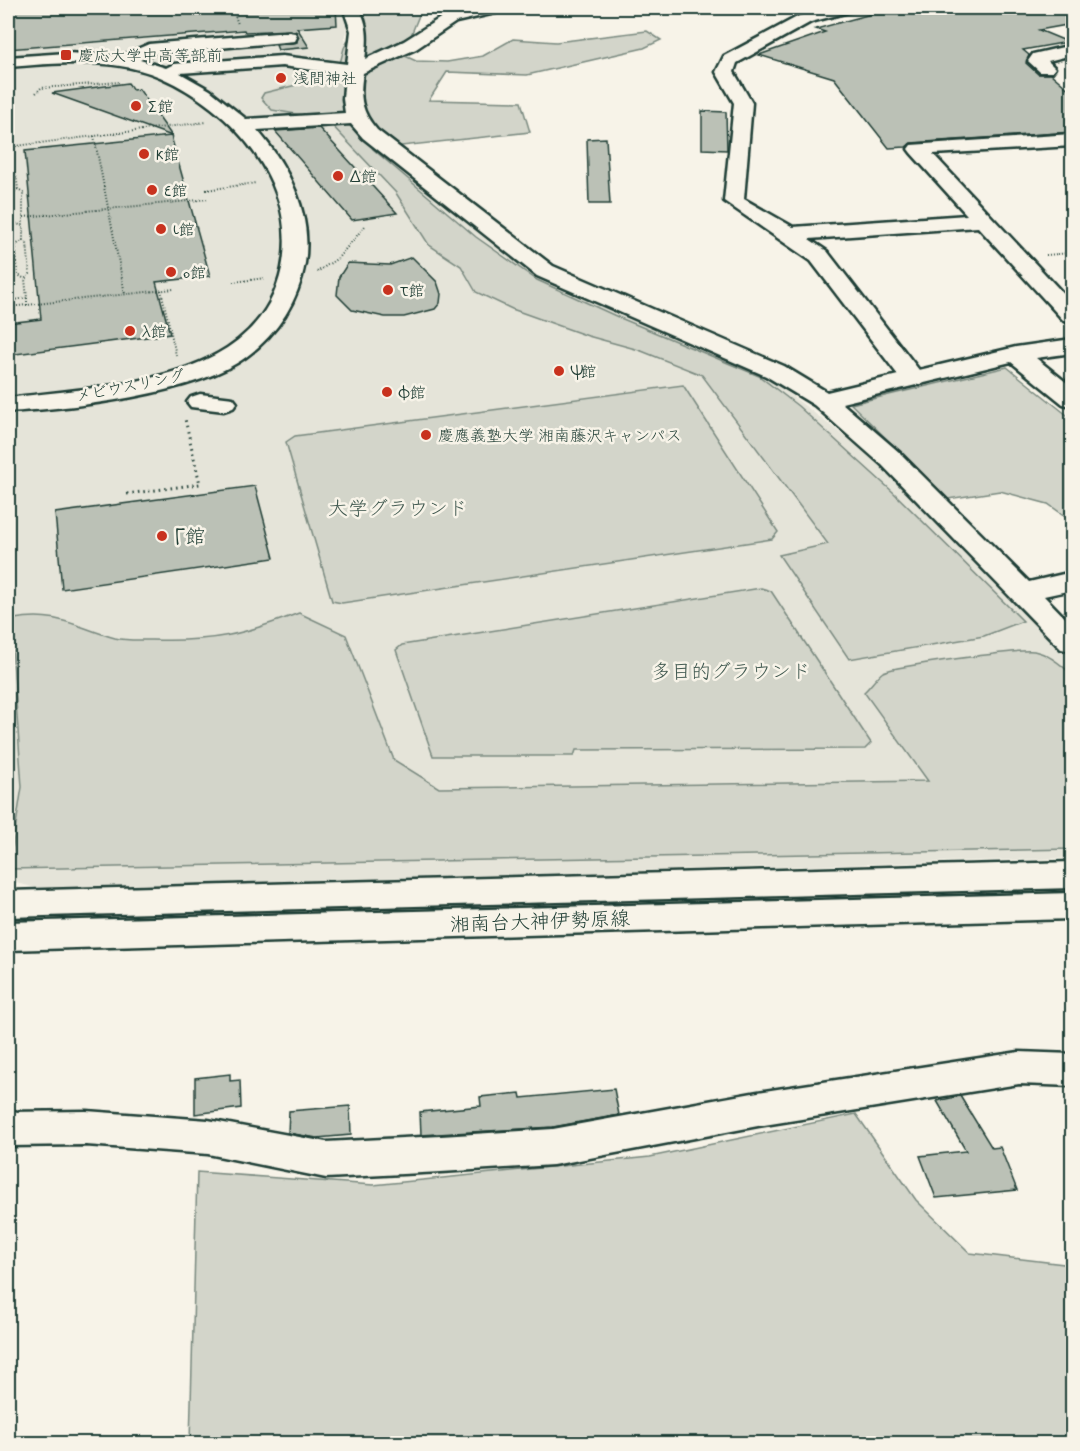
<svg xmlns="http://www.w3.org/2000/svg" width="1080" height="1451" font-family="Mynerve,'Klee One',sans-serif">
<rect width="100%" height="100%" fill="#f7f3e8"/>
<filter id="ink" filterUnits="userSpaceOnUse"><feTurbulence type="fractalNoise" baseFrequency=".0167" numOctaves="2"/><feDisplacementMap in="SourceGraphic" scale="12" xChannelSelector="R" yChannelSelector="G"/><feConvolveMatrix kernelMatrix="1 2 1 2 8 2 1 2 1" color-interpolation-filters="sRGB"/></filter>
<g filter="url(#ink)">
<polygon fill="#e5e4d9" points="8,8 339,8 347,25 338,82 364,137 530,272 761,372 879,463 1072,654 1072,858 41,889 8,881"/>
<g fill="#d3d5ca" stroke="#79897f" stroke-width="1.5">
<polygon points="365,8 422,8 403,55 416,61 447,62 483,56 513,39 556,42 647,31 661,40 644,48 527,75 447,72 429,100 521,102 530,132 373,149 476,237 537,280 618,317 759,376 798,406 893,492 1023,621 984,636 849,659 779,555 828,544 702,375 639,350 588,336 512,309 476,292 461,266 429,245 396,193 326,119 272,110 261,98 264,93 337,75 344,48"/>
<polygon points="1007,367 1072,419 1072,521 1048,504 1000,491 948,499 851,404"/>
<polygon points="683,385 778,532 772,539 342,603 332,601 286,442 295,436"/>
<polygon points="761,588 771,591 871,743 865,749 576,750 574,756 433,756 396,650 402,645"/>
<path d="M299,613L346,635L394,760L439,788L928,781L864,692C870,687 877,676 883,672C895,666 1021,649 1034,651C1049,654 1062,665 1072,675V849L9,869L22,787L11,631L14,619C57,611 76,627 115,638C127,641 140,640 152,640C213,642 242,635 299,613Z"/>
<polygon points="856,1114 916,1200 970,1253 1072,1265 1072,1443 190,1443 197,1172 373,1185 650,1157"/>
</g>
<g fill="#bbc1b6" stroke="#1f3d34" stroke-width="1.5">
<polygon points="8,8 336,8 337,25 297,28 309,47 278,50 276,45 297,42 297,32 289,30 245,32 244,30 8,49"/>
<polygon points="893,8 1072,8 1072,24 1039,30 1068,42 1023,50 1029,55 1026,63 1038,74 1051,74 1072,92 1072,132 911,143 906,147 889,148 834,78 759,55 825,32 816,29"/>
<polygon points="128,83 133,90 139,89 172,136 52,93"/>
<polygon points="702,111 726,112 727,150 702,149"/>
<polygon points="319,128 397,213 352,220 275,131"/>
<polygon points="171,136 210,276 156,282 170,334 8,355 8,323 41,319 25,151"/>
<polygon points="606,138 610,204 589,204 587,139"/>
<polygon points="412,257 437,282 441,294 440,303 435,309 404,317 385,317 352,310 337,295 339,277 348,263 390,265"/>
<polygon points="255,486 274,558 62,589 55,513"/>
<polygon points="230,1074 230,1081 240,1080 241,1108 195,1114 195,1078"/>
<polygon points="614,1089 619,1115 553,1127 421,1135 420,1112 481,1106 480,1097 520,1093 521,1098"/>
<polygon points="960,1096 992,1148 1000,1147 1017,1190 936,1198 920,1156 966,1151 937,1101"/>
<polygon points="350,1106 351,1135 317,1138 288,1133 289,1111"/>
</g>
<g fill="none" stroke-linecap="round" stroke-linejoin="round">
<g stroke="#1f3d34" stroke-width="5">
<g id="minor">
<path d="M343,8H359C368,25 368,39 365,59L404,41L445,15L478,8H506L504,11L456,22L416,49L363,73C359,97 361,112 377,130L553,266L784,366L827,392L898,375L811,261L724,201L734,103L716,72L724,56L799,16L830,8H854L852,11L811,22L737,63L734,72L752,103L744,199L793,227L967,215L911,153L908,149L911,145L1072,134V146L933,154L1072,303V323L1064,321L978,227L809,239L827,251L919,370L1016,347L1072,339V353L1036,358L1072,387V406L1063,404L1011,362L842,403L900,453L1029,582L1072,572V590L1044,596L1072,625V651L1061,649L882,465L814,405L766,376L537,276L363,138L351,124L257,130C288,165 313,214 305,263C298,302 278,333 246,357C195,395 71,408 8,412V398C76,389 168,386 227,348C256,329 275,302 282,268C299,184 233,109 160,77C113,57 58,63 8,67V57L67,53L121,56L149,44L289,32L295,33L297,37L295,41L153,54L140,60L166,68L174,64L282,56L347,64L351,31ZM282,66L345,74L343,99L345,113L246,119L210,90L180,73Z"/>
<polygon points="1072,45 1072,55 1048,61 1055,68 1052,72 1040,72 1028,61 1033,54"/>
<polygon points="200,394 233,398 237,403 233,408 224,411 191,407 187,402 191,397"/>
<polygon points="1072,862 1072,888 8,917 8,891"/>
<polygon points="1072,893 1072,919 8,950 8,922"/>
<polygon points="1019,1052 1072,1054 1072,1086 1019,1084 758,1126 553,1165 441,1172 326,1178 208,1154 86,1145 8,1146 8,1112 86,1111 208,1120 326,1142 441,1136 553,1129 758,1092"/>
</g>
</g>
<g stroke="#1f3d34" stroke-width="2" stroke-dasharray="1 2" stroke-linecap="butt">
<polyline points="232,8 238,24"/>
<polyline points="36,93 41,88 120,82"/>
<polyline points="94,136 125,294"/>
<polyline points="206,190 256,183"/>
<polyline points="12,199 12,193 18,189"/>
<polyline points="8,200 12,199 14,223 23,226"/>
<polyline points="24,217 209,199"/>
<polyline points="16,252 16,245 23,240"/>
<polyline points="8,253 16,252 18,275 25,279"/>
<polyline points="1046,255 1072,253"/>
<polyline points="317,272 338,258 365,226"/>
<polyline points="233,282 265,278"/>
<polyline points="161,290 176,355"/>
<polyline points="27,298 27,305 174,289"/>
<polyline points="8,301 27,298 25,279 30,274 27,243 23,240 23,192 18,189 16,175 11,173 8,147 206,122"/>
<polyline points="8,307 27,305"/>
</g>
<polyline stroke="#1f3d34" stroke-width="3" stroke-dasharray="1.5 4" stroke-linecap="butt" points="127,494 200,484 185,419"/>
<use href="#minor" fill="#f7f3e8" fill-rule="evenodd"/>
</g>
</g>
<g fill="#c8321e" stroke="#f7f3e8" stroke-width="2">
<rect x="60" y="49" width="12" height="12" rx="3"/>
<circle cx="281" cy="78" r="6"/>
<circle cx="136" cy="106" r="6"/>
<circle cx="144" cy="154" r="6"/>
<circle cx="338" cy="176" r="6"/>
<circle cx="152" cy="190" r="6"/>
<circle cx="161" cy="229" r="6"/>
<circle cx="171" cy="272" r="6"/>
<circle cx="388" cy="290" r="6"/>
<circle cx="130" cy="331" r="6"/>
<circle cx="559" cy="371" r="6"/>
<circle cx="387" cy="392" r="6"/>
<circle cx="426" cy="435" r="6"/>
<circle cx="162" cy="536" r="6"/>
</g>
<g text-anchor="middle" stroke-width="5" stroke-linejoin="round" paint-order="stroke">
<g font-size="16" fill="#1f3d34" stroke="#f7f3e8" text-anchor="start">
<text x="78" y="61">慶応大学中高等部前</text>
<text x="293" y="84">浅間神社</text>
<text x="148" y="112">Σ館</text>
<text x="156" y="160">κ館</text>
<text x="350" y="182">Δ館</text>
<text x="164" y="196">ε館</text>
<text x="173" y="235">ι館</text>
<text x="183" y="278">ο館</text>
<text x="400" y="296">τ館</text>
<text x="142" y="337">λ館</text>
<text x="571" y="377">Ψ館</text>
<text x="399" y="398">Φ館</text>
<text x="438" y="441">慶應義塾大学 湘南藤沢キャンパス</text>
</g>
<g font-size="16" fill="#1f3d34" stroke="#f7f3e8">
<text transform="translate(130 385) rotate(-11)" y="6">メビウスリング</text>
</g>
<g font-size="20" fill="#435b52" stroke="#f7f3e8">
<text x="398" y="515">大学グラウンド</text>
<text x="731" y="678">多目的グラウンド</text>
</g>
<g font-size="20" fill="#1f3d34" stroke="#f7f3e8" text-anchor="start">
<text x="174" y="543">Γ館</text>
</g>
<g font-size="20" fill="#1f3d34" stroke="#f7f3e8">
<text transform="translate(540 921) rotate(-2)" y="7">湘南台大神伊勢原線</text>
</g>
</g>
<rect width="1080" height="1451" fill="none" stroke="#f7f3e8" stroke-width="30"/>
<rect x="15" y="15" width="1050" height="1421" fill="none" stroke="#1f3d34" stroke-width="2" filter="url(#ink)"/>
</svg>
